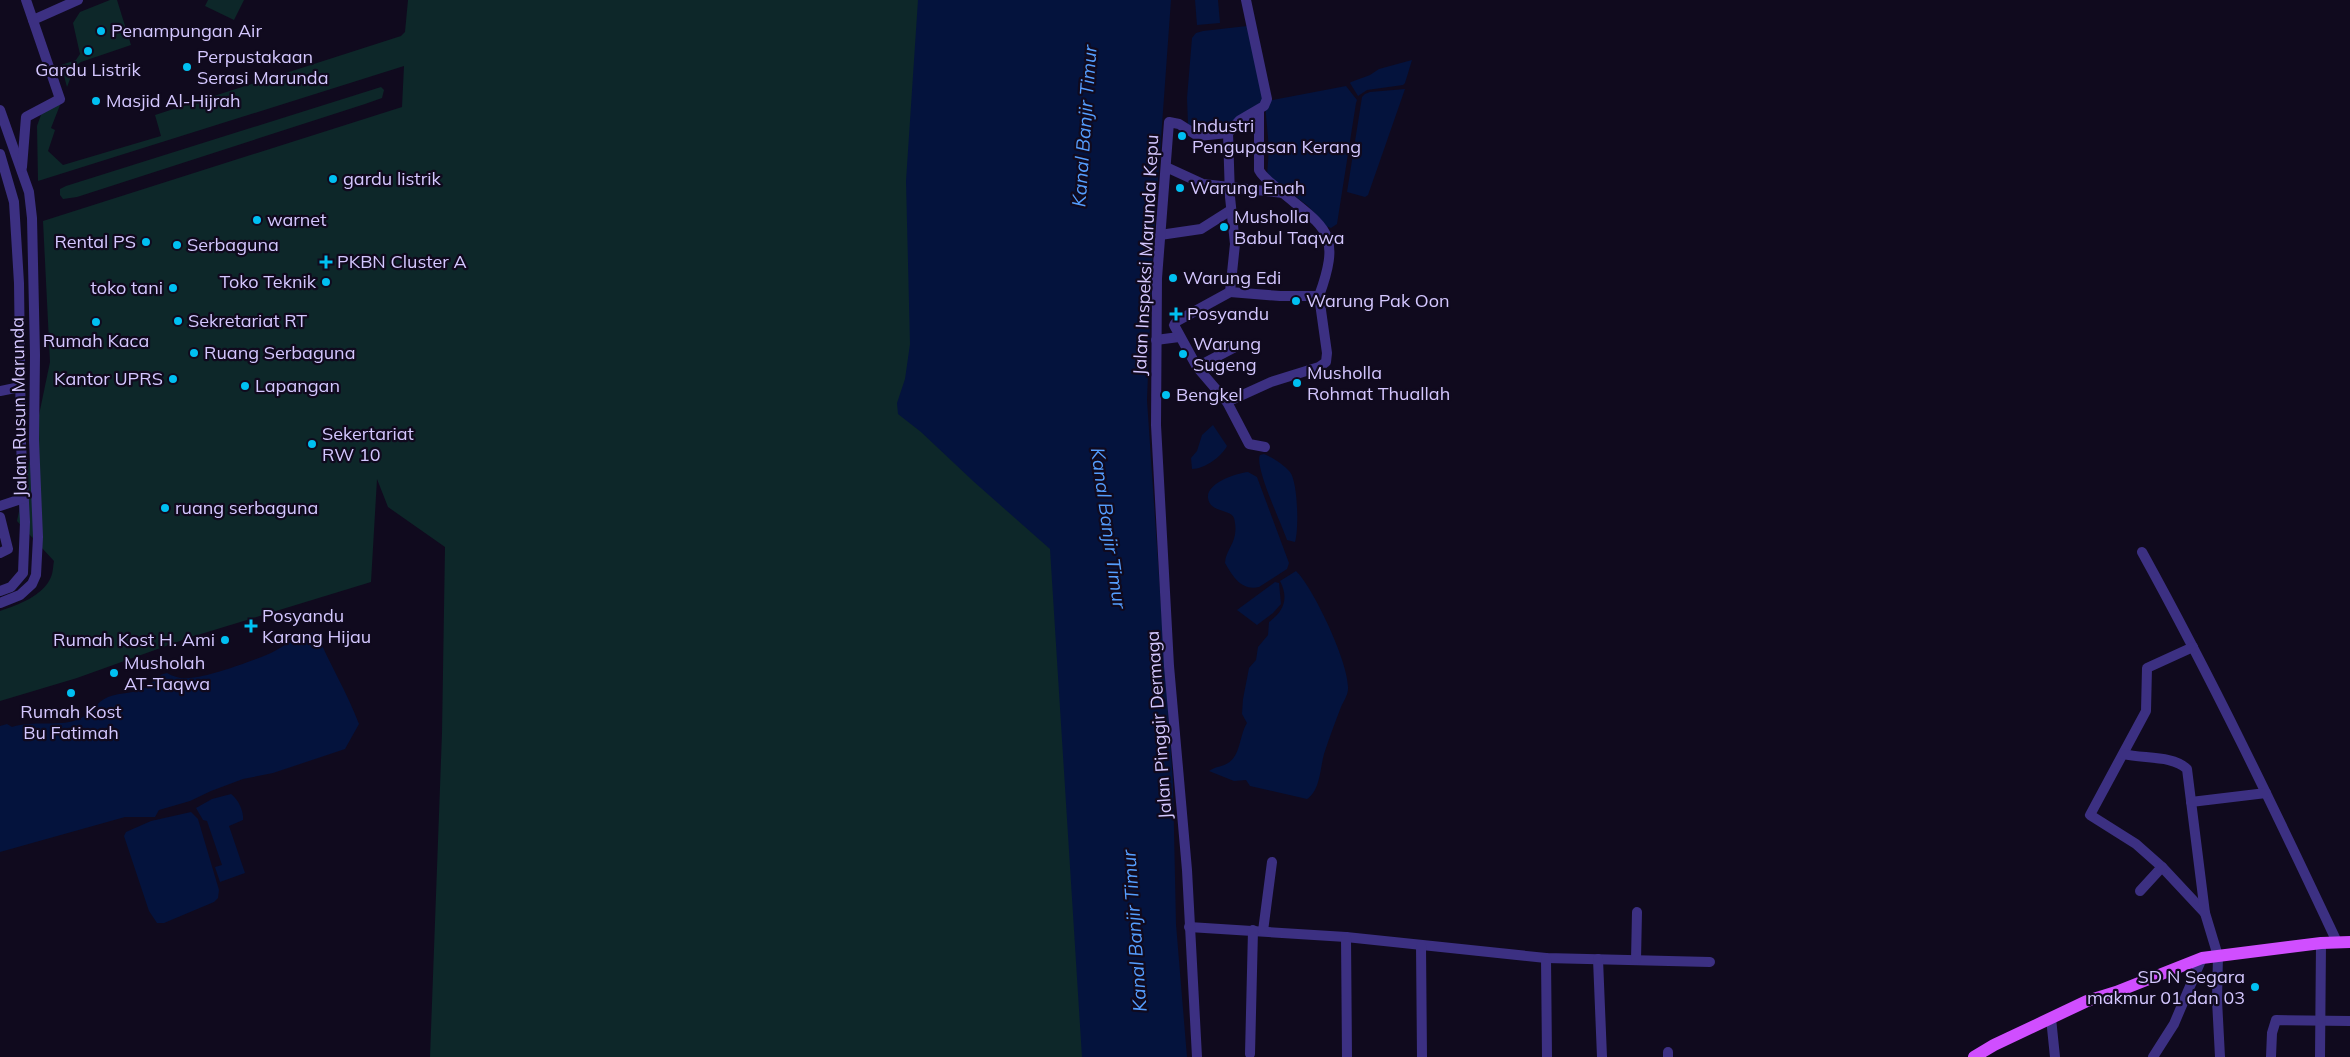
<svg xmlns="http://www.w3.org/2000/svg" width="2350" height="1057" font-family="Mulish,sans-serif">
<rect width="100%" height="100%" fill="#100a1e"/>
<g fill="#0d2729">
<polygon points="110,0 117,0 131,45 81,62 75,66 67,87 61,65 76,60 80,54 73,23 80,12"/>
<polygon points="208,0 244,0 234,20 205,6"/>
<path d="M408,0H925L1055,542L1089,1057H430L442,733L445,547L388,507L377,479L371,582L191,637L77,678L0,701V611C18,605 43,596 51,577C53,573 53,566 54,561L17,521L50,362L43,221L402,107L404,66L38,181L37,126L42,112L62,100L51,128L55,130L48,151L63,165L161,136L155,115L401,36L405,32Z"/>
<polygon points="381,87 384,90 382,98 365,104 77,197 63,199 60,195 60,189 66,186"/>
</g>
<g fill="#04133d">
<polygon points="918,0 1171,0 1153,250 1147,400 1173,783 1176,924 1187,1057 1082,1057 1050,549 973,481 921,432 898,414 897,403 905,379 910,344 906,181"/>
<polygon points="1195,0 1218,0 1220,23 1197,25"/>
<polygon points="1247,26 1266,100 1228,130 1198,134 1188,124 1187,98 1192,38 1196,33 1203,31"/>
<polygon points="1412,60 1405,83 1403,85 1367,90 1358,96 1350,83 1351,82 1370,75 1379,69"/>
<polygon points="1346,86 1357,100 1356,103 1337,224 1331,228 1326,226 1308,206 1267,175 1269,149 1265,104 1267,101"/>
<polygon points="1405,89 1368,195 1365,197 1347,192 1362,97 1365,94 1370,92"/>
<path d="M1213,425L1227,446C1222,456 1205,469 1192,469L1191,458L1197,451L1202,435Z"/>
<path d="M1264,454C1272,457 1284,465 1290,472C1298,482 1299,530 1295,542L1287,540C1282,525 1254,466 1260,455Z"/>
<path d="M1248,472L1257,477L1289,563L1287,569L1259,587C1242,591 1233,577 1225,563C1226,547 1240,542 1234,518C1231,509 1210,513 1208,498C1206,483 1237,473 1248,472Z"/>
<path d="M1296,571C1313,587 1350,665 1348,689C1348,695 1343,702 1341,707C1335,723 1329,738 1324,754C1320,769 1320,791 1307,799L1250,786L1246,780L1234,781L1209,771C1216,766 1222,767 1228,763C1241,755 1239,736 1247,723L1242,714L1243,699L1249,668L1256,660L1258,647L1268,635L1269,622C1284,611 1289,598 1280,581Z"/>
<polygon points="1275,582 1279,583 1281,604 1273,613 1257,625 1237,610"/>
<path d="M316,632C329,663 347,692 359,724L345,749L273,773L243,779L211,791L190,801L159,810L155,817H125L0,852V726L7,724L12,727C34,720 56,727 77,720C92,714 96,702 108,697C120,692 137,694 148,686C155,681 158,674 167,673C174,677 181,679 189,678C209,677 252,661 271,653C286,645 299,635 316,632Z"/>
<path d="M231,794C238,799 244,811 243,820L229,826L245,873L220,882L215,867L222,865L207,821L203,820L196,808L212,799Z"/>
<polygon points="191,812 198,819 219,890 218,898 214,902 164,923 157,923 149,911 124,836 126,832 151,821"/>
</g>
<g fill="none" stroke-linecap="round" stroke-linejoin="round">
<g stroke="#3c3082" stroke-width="10">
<polyline points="33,20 78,0"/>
<polyline points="0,110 29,192 32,218 35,355 34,440 38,537 36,575 32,584 20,595 0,603"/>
<path d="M1259,110V170C1263,178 1272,183 1278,189C1324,228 1343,230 1319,296"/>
<polyline points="0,154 14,202 19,283 21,444 25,522 23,573 11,587 0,591"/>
<polyline points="22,167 26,117 60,99 26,0"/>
<polyline points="1166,167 1203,184 1283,193"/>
<polyline points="1160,235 1201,229 1231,210"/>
<polyline points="1156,340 1179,337"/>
<polyline points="1237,346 1197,367 1227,402 1249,444 1265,447"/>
<polyline points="1197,367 1174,325 1177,321 1230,292"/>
<polyline points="0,391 20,387"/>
<polyline points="1227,402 1271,382 1319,367 1326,362 1327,353 1319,296 1280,296 1230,292 1235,244 1230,197 1228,133 1240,120 1264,106 1267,99 1246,0"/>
<polyline points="0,506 24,498"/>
<polyline points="0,517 8,549 0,553"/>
<path d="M2142,552C2212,679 2275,810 2337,942"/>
<polyline points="2193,647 2147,668 2146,711 2090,815 2136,844 2162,867 2205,913"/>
<path d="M2124,754C2142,759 2173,755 2187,769L2205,913L2218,956L2217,1000L2220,1057"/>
<polyline points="2191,802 2266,793"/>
<polyline points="2140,891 2162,867"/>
<polyline points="1189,927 1346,937 1546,958 1710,962"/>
<polyline points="1263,931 1272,862"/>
<polyline points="1346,937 1347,1057"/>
<polyline points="1421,945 1422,1057"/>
<polyline points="1546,958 1547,1057"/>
<polyline points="1598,959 1602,1057"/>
<polyline points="1636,960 1637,912"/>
<polyline points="2051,1018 2055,1057"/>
<polyline points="1250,1054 1253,930"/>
<polyline points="1197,1057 1187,870 1169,666 1156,425 1157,278 1169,122 1179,124 1198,136 1228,133"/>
<polyline points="1668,1057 1668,1052"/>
<polyline points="2153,1057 2174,1024 2202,958"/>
<polyline points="2271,1057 2272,1033 2276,1020 2350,1021"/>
<polyline points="2320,1057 2321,943"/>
</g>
<polyline stroke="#d04eff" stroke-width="12" points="1974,1057 1994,1045 2087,1001 2116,992 2202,958 2321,943 2350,942"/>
</g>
<g fill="#00c0f2" stroke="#100a1e" stroke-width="2">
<circle cx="101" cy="31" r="5"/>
<circle cx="88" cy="51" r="5"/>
<circle cx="187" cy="67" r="5"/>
<circle cx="96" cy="101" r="5"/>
<circle cx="1182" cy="136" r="5"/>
<circle cx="333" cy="179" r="5"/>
<circle cx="1180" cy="188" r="5"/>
<circle cx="257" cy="220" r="5"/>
<circle cx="1224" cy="227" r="5"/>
<circle cx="146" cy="242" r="5"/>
<circle cx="177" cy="245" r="5"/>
<path d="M323.5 254.5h5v5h5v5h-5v5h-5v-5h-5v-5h5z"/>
<circle cx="1173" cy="278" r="5"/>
<circle cx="326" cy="282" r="5"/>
<circle cx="173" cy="288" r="5"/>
<circle cx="1296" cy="301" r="5"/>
<path d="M1173.5 306.5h5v5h5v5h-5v5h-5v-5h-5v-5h5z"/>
<circle cx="178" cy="321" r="5"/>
<circle cx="96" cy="322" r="5"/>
<circle cx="194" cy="353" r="5"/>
<circle cx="1183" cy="354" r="5"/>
<circle cx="173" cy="379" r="5"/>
<circle cx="1297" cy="383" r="5"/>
<circle cx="245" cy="386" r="5"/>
<circle cx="1166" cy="395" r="5"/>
<circle cx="312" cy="444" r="5"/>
<circle cx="165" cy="508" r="5"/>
<path d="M248.5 618.5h5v5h5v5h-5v5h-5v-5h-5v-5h5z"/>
<circle cx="225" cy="640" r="5"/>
<circle cx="114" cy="673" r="5"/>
<circle cx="71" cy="693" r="5"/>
<circle cx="2255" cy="987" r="5"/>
</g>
<g text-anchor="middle" stroke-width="4.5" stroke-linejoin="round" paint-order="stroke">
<g font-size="18" fill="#d4c7ff" stroke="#100a1e" text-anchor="start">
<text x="111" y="37">Penampungan Air</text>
<text x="197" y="63">Perpustakaan<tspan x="197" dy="21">Serasi Marunda</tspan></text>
<text x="88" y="76" text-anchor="middle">Gardu Listrik</text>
<text x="106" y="107">Masjid Al-Hijrah</text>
<text x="1192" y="132">Industri<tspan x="1192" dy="21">Pengupasan Kerang</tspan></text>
<text x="343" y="185">gardu listrik</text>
<text x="1190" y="194">Warung Enah</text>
<text x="1234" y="223">Musholla<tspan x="1234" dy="21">Babul Taqwa</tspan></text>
<text x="267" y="226">warnet</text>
<text x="136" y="248" text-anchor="end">Rental PS</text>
<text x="187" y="251">Serbaguna</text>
<text x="337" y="268">PKBN Cluster A</text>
<text x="1183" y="284">Warung Edi</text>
<text x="316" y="288" text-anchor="end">Toko Teknik</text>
<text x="163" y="294" text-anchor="end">toko tani</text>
<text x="1306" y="307">Warung Pak Oon</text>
<text x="1187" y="320">Posyandu</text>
<text x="188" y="327">Sekretariat RT</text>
<text x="96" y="347" text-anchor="middle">Rumah Kaca</text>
<text x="1193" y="350">Warung<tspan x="1193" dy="21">Sugeng</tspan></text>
<text x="204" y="359">Ruang Serbaguna</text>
<text x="1307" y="379">Musholla<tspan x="1307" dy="21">Rohmat Thuallah</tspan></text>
<text x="163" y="385" text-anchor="end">Kantor UPRS</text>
<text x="255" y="392">Lapangan</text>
<text x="1176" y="401">Bengkel</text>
<text x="322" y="440">Sekertariat<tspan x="322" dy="21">RW 10</tspan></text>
<text x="175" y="514">ruang serbaguna</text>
<text x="262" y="622">Posyandu<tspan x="262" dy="21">Karang Hijau</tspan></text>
<text x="215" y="646" text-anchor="end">Rumah Kost H. Ami</text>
<text x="124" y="669">Musholah<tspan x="124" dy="21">AT-Taqwa</tspan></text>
<text x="71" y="718" text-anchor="middle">Rumah Kost<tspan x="71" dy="21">Bu Fatimah</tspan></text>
<text x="2245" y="983" text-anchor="end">SD N Segara<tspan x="2245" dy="21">makmur 01 dan 03</tspan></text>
</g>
<g font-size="18" fill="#d4c7ff" stroke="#100a1e">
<text transform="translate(1146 255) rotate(-87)" y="6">Jalan Inspeksi Marunda Kepu</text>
<text transform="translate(19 407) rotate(-91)" y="6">Jalan Rusun Marunda</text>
<text transform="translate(1159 725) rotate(-94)" y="6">Jalan Pinggir Dermaga</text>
</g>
<g font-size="19" font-style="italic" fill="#559eff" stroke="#100a1e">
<text transform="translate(1084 126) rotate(-86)" y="7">Kanal Banjir Timur</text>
<text transform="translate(1109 528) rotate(82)" y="7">Kanal Banjir Timur</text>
<text transform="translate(1134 931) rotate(-94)" y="7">Kanal Banjir Timur</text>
</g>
</g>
</svg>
